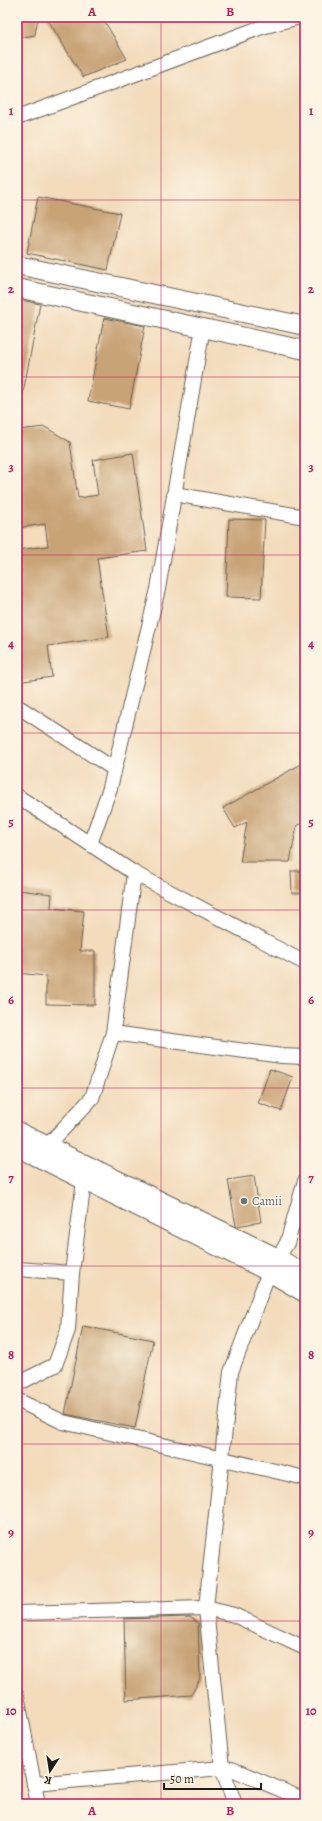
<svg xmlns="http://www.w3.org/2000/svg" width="322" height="1821" font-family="Alegreya,serif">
<rect width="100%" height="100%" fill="#fcf5e5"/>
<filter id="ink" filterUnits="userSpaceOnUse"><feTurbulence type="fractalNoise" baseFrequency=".025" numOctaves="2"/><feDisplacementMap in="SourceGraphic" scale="8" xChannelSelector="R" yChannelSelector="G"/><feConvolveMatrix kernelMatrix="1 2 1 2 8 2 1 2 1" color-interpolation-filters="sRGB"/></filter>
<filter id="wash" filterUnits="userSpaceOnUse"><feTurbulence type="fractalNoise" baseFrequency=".012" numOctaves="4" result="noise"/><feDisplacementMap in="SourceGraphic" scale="16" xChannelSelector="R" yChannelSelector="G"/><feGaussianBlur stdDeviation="0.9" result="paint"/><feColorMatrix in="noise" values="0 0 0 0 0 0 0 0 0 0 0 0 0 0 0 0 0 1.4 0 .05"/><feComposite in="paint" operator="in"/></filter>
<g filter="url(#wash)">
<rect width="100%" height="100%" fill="#f3dbbc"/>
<g id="blocks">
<g fill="#c8a376">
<polygon points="17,17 38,17 35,35 17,38"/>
<polygon points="46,17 102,17 127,59 83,77"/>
<polygon points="38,197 120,213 108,270 27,253"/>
<polygon points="17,299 40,304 22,398 17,398"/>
<polygon points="104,318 145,326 129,409 88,401"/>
<polygon points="45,427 70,442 78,498 98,495 93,460 133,453 147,551 97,558 109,637 48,646 52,677 17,682 17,550 48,546 45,524 17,528 17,430"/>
<polygon points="229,519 265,520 261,598 226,597"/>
<polygon points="305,762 305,823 297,825 290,862 240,862 247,822 235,828 223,808"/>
<polygon points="291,871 305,871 305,893 292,893"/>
<polygon points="17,890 52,894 51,908 84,911 80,951 95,951 95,1005 46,1004 46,976 17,973"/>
<polygon points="270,1069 293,1077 281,1111 258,1103"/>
<polygon points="254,1176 261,1222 236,1226 228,1180"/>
<polygon points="83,1326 153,1340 135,1428 65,1414"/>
<polygon points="190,1617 198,1623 200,1679 191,1695 126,1700 124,1619"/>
</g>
</g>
</g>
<g filter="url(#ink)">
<use href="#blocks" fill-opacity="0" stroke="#675f54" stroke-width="1"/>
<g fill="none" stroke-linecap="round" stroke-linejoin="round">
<g stroke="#675f54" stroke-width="16">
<g id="minor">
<polyline points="17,118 262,27 299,17"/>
<polyline points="174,494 305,517"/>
<polyline points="17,706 114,769"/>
<polyline points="17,796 134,873 113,1033"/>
<polyline points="90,844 110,788 158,589 203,327"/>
<polyline points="134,873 305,963"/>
<polyline points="47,1146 92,1098 113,1033 282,1056 305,1057"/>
<polyline points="278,1258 287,1243 305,1181"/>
<polyline points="17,1269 72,1273"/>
<polyline points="17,1384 55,1365 68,1330 72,1273 84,1181"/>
<polyline points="17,1400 63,1422 305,1478"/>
<polyline points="17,1613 206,1608 234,1615 305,1648"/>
<polyline points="17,1696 38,1804"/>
<polyline points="34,1784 222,1768 232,1769 305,1800"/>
<polyline points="235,1804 222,1768 206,1608 231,1372 269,1272"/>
</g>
</g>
<g stroke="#675f54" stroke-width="20">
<g id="tertiary">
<polyline points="17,265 305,326"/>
<polyline points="17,288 305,350"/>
<polyline points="17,1131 278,1258 305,1274"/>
<polyline points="17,1147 269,1272 305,1293"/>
</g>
</g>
<use href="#minor" stroke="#fff" stroke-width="14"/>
<use href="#tertiary" stroke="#fff" stroke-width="18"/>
</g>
</g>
<path fill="none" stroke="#c2185b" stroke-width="1" stroke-opacity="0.55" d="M161,17V1804M17,200H305M17,377H305M17,555H305M17,733H305M17,910H305M17,1088H305M17,1266H305M17,1444H305M17,1621H305"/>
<circle fill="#6b7280" stroke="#fcf5e5" stroke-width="1.5" cx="244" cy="1201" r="4"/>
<g text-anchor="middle" stroke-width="3" stroke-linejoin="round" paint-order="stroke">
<g font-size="12" fill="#5b616d" stroke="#fcf5e5" text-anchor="start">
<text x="252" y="1205">Camii</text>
</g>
</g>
<rect width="322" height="1821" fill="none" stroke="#fcf5e5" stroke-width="44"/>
<g transform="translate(50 1771) rotate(192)" stroke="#fcf5e5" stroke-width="3" paint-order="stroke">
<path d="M0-3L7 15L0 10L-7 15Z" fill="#1c1c1c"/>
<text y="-6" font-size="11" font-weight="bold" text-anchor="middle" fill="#1c1c1c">K</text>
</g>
<path d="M164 1783v6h97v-6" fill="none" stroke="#1c1c1c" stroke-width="2"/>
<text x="170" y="1783" font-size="12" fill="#1c1c1c" stroke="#fcf5e5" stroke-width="3" paint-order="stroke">50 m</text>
<rect x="22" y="22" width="278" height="1777" fill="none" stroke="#c2185b" stroke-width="1.5"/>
<g font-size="13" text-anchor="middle" font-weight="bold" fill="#c2185b">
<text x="92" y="16">A</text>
<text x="230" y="16">B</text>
<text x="11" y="115">1</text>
<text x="311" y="115">1</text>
<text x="11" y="293">2</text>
<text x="311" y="293">2</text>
<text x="11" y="471">3</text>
<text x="311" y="471">3</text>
<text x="11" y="648">4</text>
<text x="311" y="648">4</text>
<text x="11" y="826">5</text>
<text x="311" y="826">5</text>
<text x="11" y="1004">6</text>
<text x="311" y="1004">6</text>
<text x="11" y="1182">7</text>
<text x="311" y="1182">7</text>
<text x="11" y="1359">8</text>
<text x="311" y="1359">8</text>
<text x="11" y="1537">9</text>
<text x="311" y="1537">9</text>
<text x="11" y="1715">10</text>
<text x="311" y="1715">10</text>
<text x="92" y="1815">A</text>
<text x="230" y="1815">B</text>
</g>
</svg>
